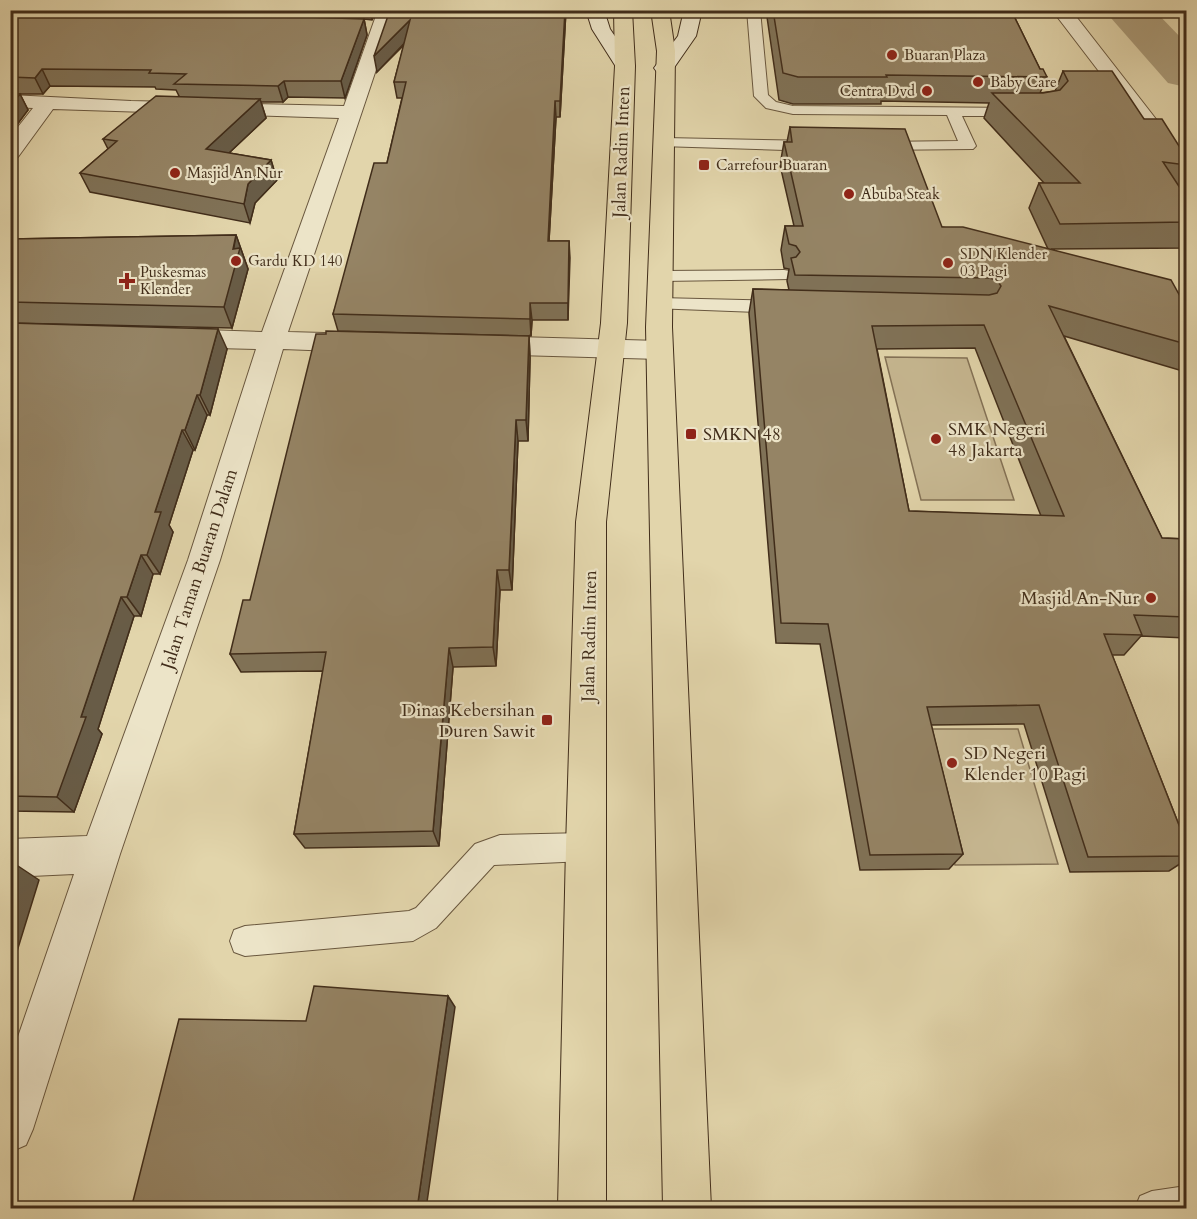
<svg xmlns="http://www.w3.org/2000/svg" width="1197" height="1219" font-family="Cardo,serif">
<rect width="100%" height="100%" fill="#e2d5ab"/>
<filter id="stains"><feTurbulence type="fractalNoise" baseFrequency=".00333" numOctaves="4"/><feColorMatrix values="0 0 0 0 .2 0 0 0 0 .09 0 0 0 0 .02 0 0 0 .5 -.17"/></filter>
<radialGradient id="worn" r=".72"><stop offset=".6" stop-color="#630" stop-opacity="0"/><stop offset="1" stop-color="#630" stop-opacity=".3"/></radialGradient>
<g fill="#c7b892" stroke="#847256" stroke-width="1.5">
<polygon points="885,357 967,358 1014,500 921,500"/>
<polygon points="924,729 1018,729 1058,864 955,865"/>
</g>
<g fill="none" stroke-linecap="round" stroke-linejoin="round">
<polygon fill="#ab9c7a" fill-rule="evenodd" points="1104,10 1154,10 1186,43 1186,87 1168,83"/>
<g stroke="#69573e" stroke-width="2">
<g id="lane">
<polygon points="747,10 760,10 768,95 776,102 793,106 1018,108 1025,112 1018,116 962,116 976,146 973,149 875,150 872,147 875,144 880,142 958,141 947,115 793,114 766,108 754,96"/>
<polygon points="665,138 816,141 824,146 816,151 660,146 657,143 660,140"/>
<polygon points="784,270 790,271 793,275 790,279 662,281 656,280 653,276 656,272 662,271"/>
<polygon points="659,298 783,301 790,303 792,307 790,311 783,313 652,308 650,304 652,300"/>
<polygon points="585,833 595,837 599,847 595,857 585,861 494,865 436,928 413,941 245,956 234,952 230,941 234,930 245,926 409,911 416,908 475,844 500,835"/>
<polygon points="1186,1186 1186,1208 1135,1208 1140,1196 1152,1191"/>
</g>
</g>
<g stroke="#69573e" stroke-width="2">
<g id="street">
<polygon points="378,10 396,10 288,332 360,334 369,337 373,343 369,349 360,352 283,349 220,560 120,854 33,1129 26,1145 10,1152 10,1060 74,874 10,877 10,839 87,836 188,560 256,349 177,347 168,344 164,338 168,332 177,329 262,332 339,118 53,109 18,157 10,158 10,137 33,108 10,107 10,95 131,101 344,106"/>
<polygon points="1052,10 1071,10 1159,123 1186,165 1186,188 1178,186 1140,125"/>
<polygon points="486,336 660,341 669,344 673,350 669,356 660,359 486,354 477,351 473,345 477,339"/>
</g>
</g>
<g stroke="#412d1a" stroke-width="2">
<g id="secondary">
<polygon points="586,10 604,10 610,29 635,66 632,70 618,70 592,29"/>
<polygon points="684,10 702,10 696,36 671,72 657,72 654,68 678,36"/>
</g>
</g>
<g stroke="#412d1a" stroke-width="2">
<g id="primary">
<polygon points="614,10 632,10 635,66 627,323 606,522 606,1208 558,1208 566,847 576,522 601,323 615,66"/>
<polygon points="651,10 669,10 675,51 672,327 711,1208 663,1208 646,327 657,51"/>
</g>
</g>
<use href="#lane" fill="#ece4c8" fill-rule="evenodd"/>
<use href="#street" fill="#ece4c8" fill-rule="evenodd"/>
<use href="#secondary" fill="#ece4c8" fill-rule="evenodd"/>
<use href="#primary" fill="#e2d5ab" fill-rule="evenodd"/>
</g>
<g fill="#807257" stroke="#412d1a" stroke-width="1.5" fill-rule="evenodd">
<polygon points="10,10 376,10 372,20 364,19 367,35 345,98 288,97 283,102 261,102 266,118 229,153 271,160 277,180 255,203 250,223 90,192 80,173 108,149 103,139 179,96 176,90 156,89 155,87 50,86 43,94 20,94 28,110 10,134"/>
<polygon points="390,10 566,10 560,117 556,117 549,241 569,241 568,320 532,320 531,336 338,331 333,314 387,163 402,98 397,98 394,82 404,45 377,72"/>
<path d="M766,10H1011L1040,69L1047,77L1040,93L1055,91L1063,71L1144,119L1186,157V192H1183L1186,197V248L1051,249L1186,307V372L1064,336L1162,538L1186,539V638L1141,636L1124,655H1112L1186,843V860L1169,871L1070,872L1024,724L931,725L963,854L949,869L860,870L820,644L776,643L749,313L753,289L789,290L787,281L789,269L784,268L781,250L785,226H794L780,165L784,142H787L790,127L942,227L1048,249L1029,208L1039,183H1044L984,118L989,103L881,101V104H793L779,100ZM975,348L1041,516L909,511L877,349Z"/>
<polygon points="236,235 248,269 232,328 10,323 10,239"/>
<polygon points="10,323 227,349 210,415 207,415 195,450 193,450 169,525 173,532 160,574 153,574 141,616 134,616 98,729 102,734 74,812 10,811"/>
<polygon points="529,336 530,358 528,441 518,441 512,590 500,590 496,666 453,667 439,846 305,848 294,834 323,671 241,672 230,654 250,600"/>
</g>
<g fill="#685c47" stroke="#412d1a" stroke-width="1.5">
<polygon points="371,10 376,10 372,20"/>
<polygon points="565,10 566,10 560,117 560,101"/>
<polygon points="364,19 367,35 345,98 341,81"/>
<polygon points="410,20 412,35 377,72 374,56"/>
<polygon points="42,69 50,86 43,94 35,78"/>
<polygon points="284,81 288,97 283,102 278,86"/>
<polygon points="20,94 28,110 10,134 10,106"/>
<polygon points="260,99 266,118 213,168 206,149"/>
<polygon points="555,101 556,117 548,258 548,241"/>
<polygon points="271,160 277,180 255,203 250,223 244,204 248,184"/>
<polygon points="236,235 248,269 232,328 224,307"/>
<polygon points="569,241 570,258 568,320 568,303"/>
<polygon points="530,303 532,320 531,336 530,319"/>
<polygon points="218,329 227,349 210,415 200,395"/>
<polygon points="529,336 530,358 528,441 526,420"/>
<polygon points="197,395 207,415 195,450 185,430"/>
<polygon points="516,420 518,441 512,590 509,570"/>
<polygon points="182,430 193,450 169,525 173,532 160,574 147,555 155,512"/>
<polygon points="141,555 153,574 141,616 127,597"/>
<polygon points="497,570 500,590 496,666 493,647"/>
<polygon points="121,597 134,616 98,729 102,734 74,812 57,797 81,717"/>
<polygon points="449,648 453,667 439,846 433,831"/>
<polygon points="12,862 39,880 10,974 10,868"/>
<polygon points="448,996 455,1007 426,1209 417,1209"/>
</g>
<g fill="#958465" stroke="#412d1a" stroke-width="1.5" fill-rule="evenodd">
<polygon points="10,10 92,10 364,19 341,81 284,81 278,86 174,84 186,74 149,73 151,70 42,69 35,78 10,77"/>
<polygon points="390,10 565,10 560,101 555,101 548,241 569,241 568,303 530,303 530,319 333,314 374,163 387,163 406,82 394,82 410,20 374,56"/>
<polygon points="773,10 1011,10 1040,69 1043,69 1047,77 886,75 887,77 798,77 783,73"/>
<polygon points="1063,71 1112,71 1144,119 1162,119 1186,157 1186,165 1163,162 1186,197 1186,222 1060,224 1039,183 1080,183 992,93 1043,93 1060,90 1068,81"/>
<polygon points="10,93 20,94 10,106"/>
<polygon points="156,96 260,99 206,149 271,160 248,184 244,204 80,173 117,141 103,139"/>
<path d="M790,127L905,129L942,227H963L1171,280L1186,307V344L1049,306L1162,538L1186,539V617L1134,615L1142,635L1104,634L1186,843V856L1088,857L1039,705L927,707L963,854L870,855L828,624L781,623L753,289L989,295L997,293L1001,286L997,280L989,278L795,275L791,258L796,257L800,252L796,246L789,244L785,226H803L784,142H792ZM984,325L1064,516L909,511L872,326Z"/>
<polygon points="236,235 233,249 240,248 224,307 10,302 10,239"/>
<polygon points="10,323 218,329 200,395 197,395 185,430 182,430 155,512 161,512 147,555 141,555 127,597 121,597 81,717 86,717 57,797 10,796"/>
<polygon points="326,331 529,336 526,420 516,420 509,570 497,570 493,647 449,648 433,831 294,834 326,652 230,654 243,600 250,600 316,334 326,334"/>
<polygon points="314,986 448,996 417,1209 131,1209 179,1019 306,1021"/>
</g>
<g fill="#8f2418" stroke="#ece4c8" stroke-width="2">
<circle cx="892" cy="55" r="6"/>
<circle cx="978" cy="82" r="6"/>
<circle cx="927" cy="91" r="6"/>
<rect x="698" y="159" width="12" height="12" rx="3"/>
<circle cx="175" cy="173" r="6"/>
<circle cx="849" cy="194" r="6"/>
<circle cx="236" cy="261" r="6"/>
<circle cx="948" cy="263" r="6"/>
<path d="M124 272h6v6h6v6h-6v6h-6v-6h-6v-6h6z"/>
<rect x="685" y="428" width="12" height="12" rx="3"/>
<circle cx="936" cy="439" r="6"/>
<circle cx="1151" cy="598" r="6"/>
<rect x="541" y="714" width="12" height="12" rx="3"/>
<circle cx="952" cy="763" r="6"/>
</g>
<g text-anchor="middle" stroke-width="4.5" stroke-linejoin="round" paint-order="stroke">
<g font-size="15" fill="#412d1a" stroke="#ece4c8" text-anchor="start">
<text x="904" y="60">Buaran Plaza</text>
<text x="990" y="87">Baby Care</text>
<text x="915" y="96" text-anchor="end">Centra Dvd</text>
<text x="716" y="170">Carrefour Buaran</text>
<text x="187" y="178">Masjid An Nur</text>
<text x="861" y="199">Abuba Steak</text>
<text x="960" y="259">SDN Klender<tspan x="960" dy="17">03 Pagi</tspan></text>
<text x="248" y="266">Gardu KD 140</text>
<text x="140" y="277">Puskesmas<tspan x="140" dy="17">Klender</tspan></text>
</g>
<g font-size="18" fill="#412d1a" stroke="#ece4c8">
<text transform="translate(621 152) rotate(-88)" y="6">Jalan Radin Inten</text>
<text transform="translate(199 569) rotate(-72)" y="6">Jalan Taman Buaran Dalam</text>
<text transform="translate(589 636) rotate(-89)" y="6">Jalan Radin Inten</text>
</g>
<g font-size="18" fill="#412d1a" stroke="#ece4c8" text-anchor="start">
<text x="948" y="435">SMK Negeri<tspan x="948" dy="21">48 Jakarta</tspan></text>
<text x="703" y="440">SMKN 48</text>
<text x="1139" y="604" text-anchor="end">Masjid An-Nur</text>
<text x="535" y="716" text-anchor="end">Dinas Kebersihan<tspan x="535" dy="21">Duren Sawit</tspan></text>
<text x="964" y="759">SD Negeri<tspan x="964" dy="21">Klender 10 Pagi</tspan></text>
</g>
</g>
<rect width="1197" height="1219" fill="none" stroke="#e2d5ab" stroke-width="36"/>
<rect x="12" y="12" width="1173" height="1195" fill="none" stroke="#412d1a" stroke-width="3"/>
<rect x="18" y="18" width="1161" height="1183" fill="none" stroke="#412d1a" stroke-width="1.5"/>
<rect width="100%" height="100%" filter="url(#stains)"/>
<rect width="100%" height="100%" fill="url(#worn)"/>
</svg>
